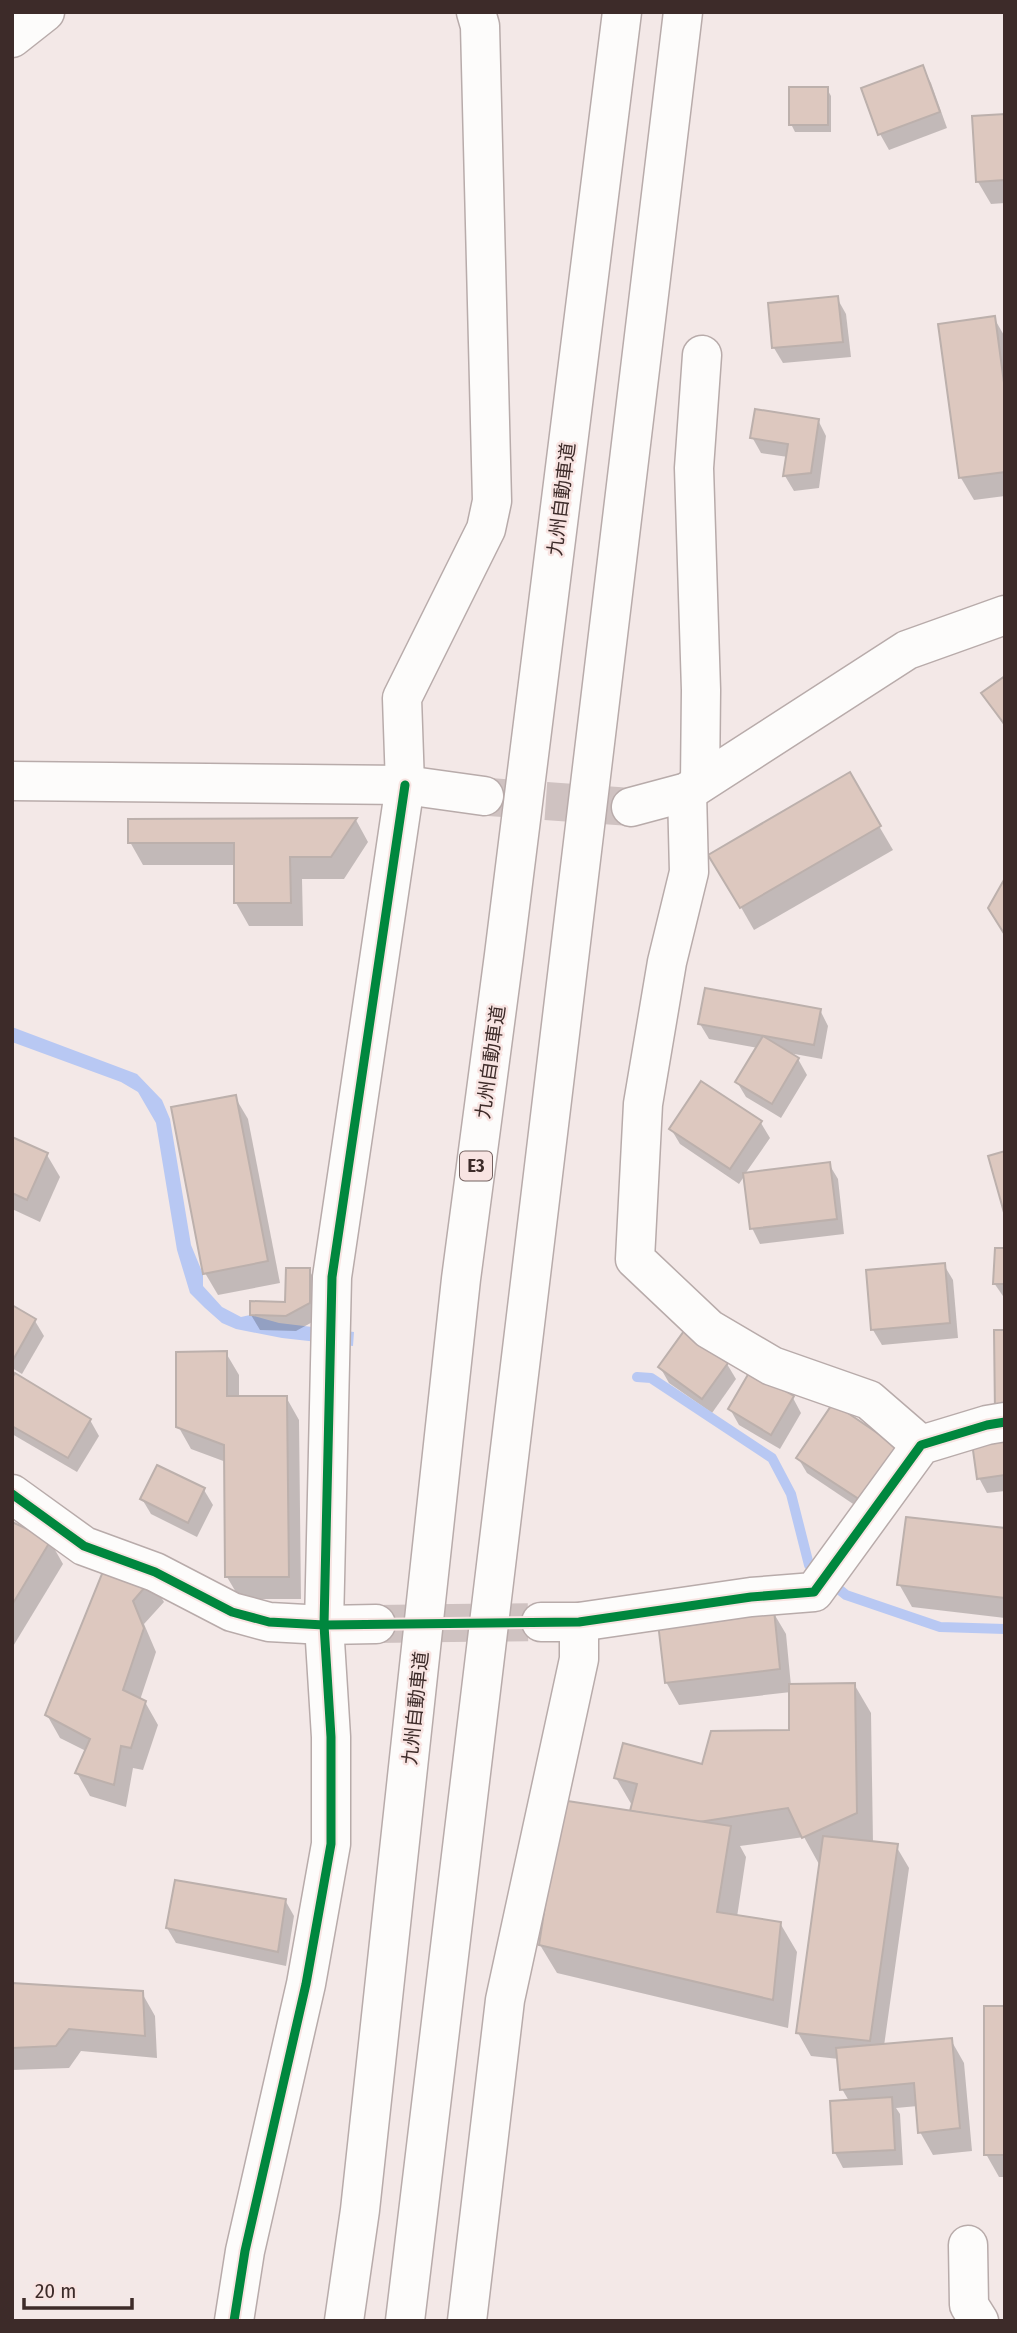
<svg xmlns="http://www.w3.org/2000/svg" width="1017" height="2333" font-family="'Fira Sans Condensed','Noto Sans JP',sans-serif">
<rect width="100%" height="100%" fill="#f3e8e7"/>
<polygon fill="#b8c8f3" points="12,1027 137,1074 162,1100 170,1119 191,1245 203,1274 203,1286 222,1307 241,1317 250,1315 279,1323 354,1332 353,1346 282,1338 236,1329 222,1323 205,1308 190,1293 177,1250 156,1123 138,1092 121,1082 12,1042"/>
<g fill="#0003">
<polygon points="922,67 931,83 947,128 889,150 880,134 863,89"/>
<polygon points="827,89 831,96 831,132 795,132 791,124"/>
<polygon points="1005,116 1005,203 991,204 978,182"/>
<polygon points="837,298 846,314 851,357 783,363 774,348"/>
<polygon points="994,318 1005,337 1005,496 974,500 961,478"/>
<polygon points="818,420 826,436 819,488 794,491 785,476 788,457 761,453 752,437"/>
<polygon points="1005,678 1005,727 984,694"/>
<polygon points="849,775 893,850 754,930 711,855"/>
<polygon points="356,820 368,842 344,879 302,879 303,926 249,926 236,903 236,865 143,865 130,842"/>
<polygon points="820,1010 828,1026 822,1059 789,1053 798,1059 807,1075 781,1118 746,1097 737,1082 758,1048 709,1039 700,1024"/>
<polygon points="235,1097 248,1119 280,1283 218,1295 205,1273"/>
<polygon points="761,1123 770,1138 745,1174 829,1164 838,1179 844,1234 760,1244 752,1228 745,1175 739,1184 680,1144 671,1129"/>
<polygon points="12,1139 47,1155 60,1177 40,1222 12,1209"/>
<polygon points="1005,1250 1005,1299 994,1283"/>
<polygon points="944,1265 953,1280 958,1338 882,1345 873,1330"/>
<polygon points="309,1270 318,1285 318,1319 296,1331 260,1330 251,1315 287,1304"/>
<polygon points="12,1307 35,1321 44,1336 22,1374 12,1368"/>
<polygon points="226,1353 239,1375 239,1398 286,1397 299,1420 301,1599 240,1599 227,1577 226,1462 191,1449 178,1426"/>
<polygon points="727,1364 736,1379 712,1413 669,1383 660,1367"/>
<polygon points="12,1381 90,1420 99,1436 77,1472 12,1434"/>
<polygon points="793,1398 801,1413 780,1449 739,1425 730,1409"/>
<polygon points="833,1406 874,1518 807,1473 798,1458"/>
<polygon points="1005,1440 1005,1491 987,1493 979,1478"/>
<polygon points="204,1490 213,1505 197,1537 151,1514 142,1499"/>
<polygon points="12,1524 50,1541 63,1564 12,1648"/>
<polygon points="1005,1530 1005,1618 912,1607 899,1584"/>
<polygon points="105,1571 151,1580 164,1602 144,1624 156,1652 140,1700 145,1702 158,1725 143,1770 133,1768 126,1807 90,1796 77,1773 86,1751 60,1738 47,1715"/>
<polygon points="773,1612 786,1634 791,1686 854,1684 871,1713 873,1843 896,1846 909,1868 884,2046 951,2040 964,2063 972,2151 933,2155 920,2132 918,2106 896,2108 900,2114 903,2165 843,2168 835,2153 849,2101 842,2089 839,2059 811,2056 798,2033 820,1866 804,1837 740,1846 746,1857 737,1917 780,1923 797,1952 788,2028 557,1973 540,1945 631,1813 633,1807 616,1778 704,1766 791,1731 791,1692 679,1705 666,1682"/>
<polygon points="285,1900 294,1916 286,1966 176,1943 167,1928"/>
<polygon points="12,1985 142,1993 155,2016 157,2058 81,2051 69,2068 12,2070"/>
<polygon points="1005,2008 1005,2177 999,2177 986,2154"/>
</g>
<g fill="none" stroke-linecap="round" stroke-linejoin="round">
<polyline stroke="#b8c8f3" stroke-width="10" points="637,1377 651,1378 772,1458 791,1494 809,1565 846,1595 940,1627 1005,1629"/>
</g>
<g fill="#ddc8bf" stroke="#bcb0ac" stroke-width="2">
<polygon points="923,65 940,112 878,135 861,88"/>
<rect x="789" y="87" width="39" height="38"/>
<polygon points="1005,114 1005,180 976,182 972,116"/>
<polygon points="838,296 843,342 772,348 768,303"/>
<polygon points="995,316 1005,390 1005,472 959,478 938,324"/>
<polygon points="755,409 819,419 811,473 783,476 788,444 750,438"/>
<polygon points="1005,676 1005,725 981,693"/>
<polygon points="850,772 881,826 740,908 708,855"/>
<polygon points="357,818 331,857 290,857 291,903 234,903 234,843 128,843 128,819"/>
<polygon points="1005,878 1005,935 988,908"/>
<polygon points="705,988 821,1009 814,1045 698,1024"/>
<polygon points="763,1036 799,1058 772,1104 735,1082"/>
<polygon points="701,1081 762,1121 730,1169 669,1129"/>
<polygon points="236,1095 268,1261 203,1274 171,1107"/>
<polygon points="12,1137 48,1153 27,1200 12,1193"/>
<polygon points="1005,1151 1005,1216 988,1156"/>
<polygon points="830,1162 837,1219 750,1229 743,1173"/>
<polygon points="995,1248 1005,1248 1005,1284 993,1284"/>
<polygon points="945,1263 950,1323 871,1330 866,1270"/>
<polygon points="286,1268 310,1268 310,1303 286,1316 250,1315 250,1301 285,1302"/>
<polygon points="12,1305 36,1319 13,1360 12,1359"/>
<polygon points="994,1330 1005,1330 1005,1413 995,1413"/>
<polygon points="684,1331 728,1363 702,1399 658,1367"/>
<polygon points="227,1351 227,1396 287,1396 289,1577 225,1577 224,1445 176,1427 176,1352"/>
<polygon points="750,1371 794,1396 771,1435 728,1409"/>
<polygon points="15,1373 91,1419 68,1458 12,1426 12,1378"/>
<polygon points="833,1403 901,1449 865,1503 796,1458"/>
<polygon points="1005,1439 1005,1475 977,1479 972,1443"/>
<polygon points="157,1465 205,1488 188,1523 140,1499"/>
<polygon points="906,1517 1005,1528 1005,1598 897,1585"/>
<polygon points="12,1522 51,1540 12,1605"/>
<polygon points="104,1569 152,1579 133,1601 144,1628 123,1690 146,1701 131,1748 121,1746 114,1785 75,1773 90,1739 45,1715"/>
<polygon points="774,1610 780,1669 665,1683 658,1623"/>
<polygon points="855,1683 857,1813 802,1838 788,1808 699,1822 630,1811 637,1784 614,1778 623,1743 702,1764 711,1731 789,1730 789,1684"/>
<polygon points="561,1800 731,1826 717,1912 781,1922 773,2000 539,1945"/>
<polygon points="823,1836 898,1844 870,2041 796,2033"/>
<polygon points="175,1880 286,1899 278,1952 166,1928"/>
<polygon points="12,1983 143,1991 145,2036 69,2029 56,2046 12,2048"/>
<rect x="984" y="2006" width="21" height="149"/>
<polygon points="952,2038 960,2128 918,2133 914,2083 840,2090 836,2048"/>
<polygon points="892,2097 895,2150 833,2153 830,2101"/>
</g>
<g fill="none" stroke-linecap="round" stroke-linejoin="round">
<g stroke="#cfc2c1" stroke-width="38" stroke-dasharray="38 19" stroke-linecap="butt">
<polyline points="489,797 631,807"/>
<polyline points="376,1624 541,1622"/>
</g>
<g stroke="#b8abaa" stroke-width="41">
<g id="minor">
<polyline points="12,38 45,12"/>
<polyline points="12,781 405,785 484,796"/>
<polyline points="700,783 701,690 694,468 702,355"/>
<polyline points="687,792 689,872 667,962 643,1104 635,1259 709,1329 772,1366 869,1400 921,1445"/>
<polyline points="631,807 687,792 907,650 1005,615"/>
<polyline points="12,1494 84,1546 155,1572 232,1612 269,1622 324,1625 376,1624"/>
<polyline points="541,1622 579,1622 751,1597 814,1592 921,1445 987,1425 1005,1422"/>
<polyline points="968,2245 969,2305 979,2321"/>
<polyline points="234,2321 245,2251 306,1984 331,1844 331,1737 324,1625 332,1277 405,785 402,698 486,529 492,501 480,26 476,12"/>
<polyline points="467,2321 505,2000 579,1659 579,1622"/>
</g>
</g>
<g stroke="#b8abaa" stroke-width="41">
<g id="highway">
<polyline points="344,2321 360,2210 461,1279 504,955 622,12"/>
<polyline points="405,2321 683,12"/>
</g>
</g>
<use href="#minor" stroke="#fdfcfb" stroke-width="38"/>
<use href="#highway" stroke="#fdfcfb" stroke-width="38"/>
<g stroke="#f8e4e2" stroke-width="13">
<g id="cycleway">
<polyline points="12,1494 84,1546 155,1572 232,1612 269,1622 324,1625 579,1622 751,1597 814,1592 921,1445 987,1425 1005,1422"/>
<polyline points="234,2321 245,2251 306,1984 331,1844 331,1737 324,1625 332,1277 405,785"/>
</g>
</g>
<use href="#cycleway" stroke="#00873e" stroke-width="9"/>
</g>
<g text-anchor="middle" stroke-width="5" stroke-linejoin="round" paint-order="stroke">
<rect fill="#f8e4e2" stroke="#756260" stroke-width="2" x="460" y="1151.5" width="32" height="29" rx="5"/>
<g font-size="18" font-weight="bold" fill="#3d2b29">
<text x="476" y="1172">E3</text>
</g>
<g font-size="19" fill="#3d2b29" stroke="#f8e4e2">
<text transform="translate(561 499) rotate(-83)" y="7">九州自動車道</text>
<text transform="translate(490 1062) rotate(-82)" y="7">九州自動車道</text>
<text transform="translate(415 1708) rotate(-84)" y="7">九州自動車道</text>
</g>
</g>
<rect width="1017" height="2333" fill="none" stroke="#3d2b29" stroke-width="28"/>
<path d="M24 2298v10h108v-10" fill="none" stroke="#3d2b29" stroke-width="3.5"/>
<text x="35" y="2298" font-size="21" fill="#3d2b29" stroke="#f8e4e2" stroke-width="5" paint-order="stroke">20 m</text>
</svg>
